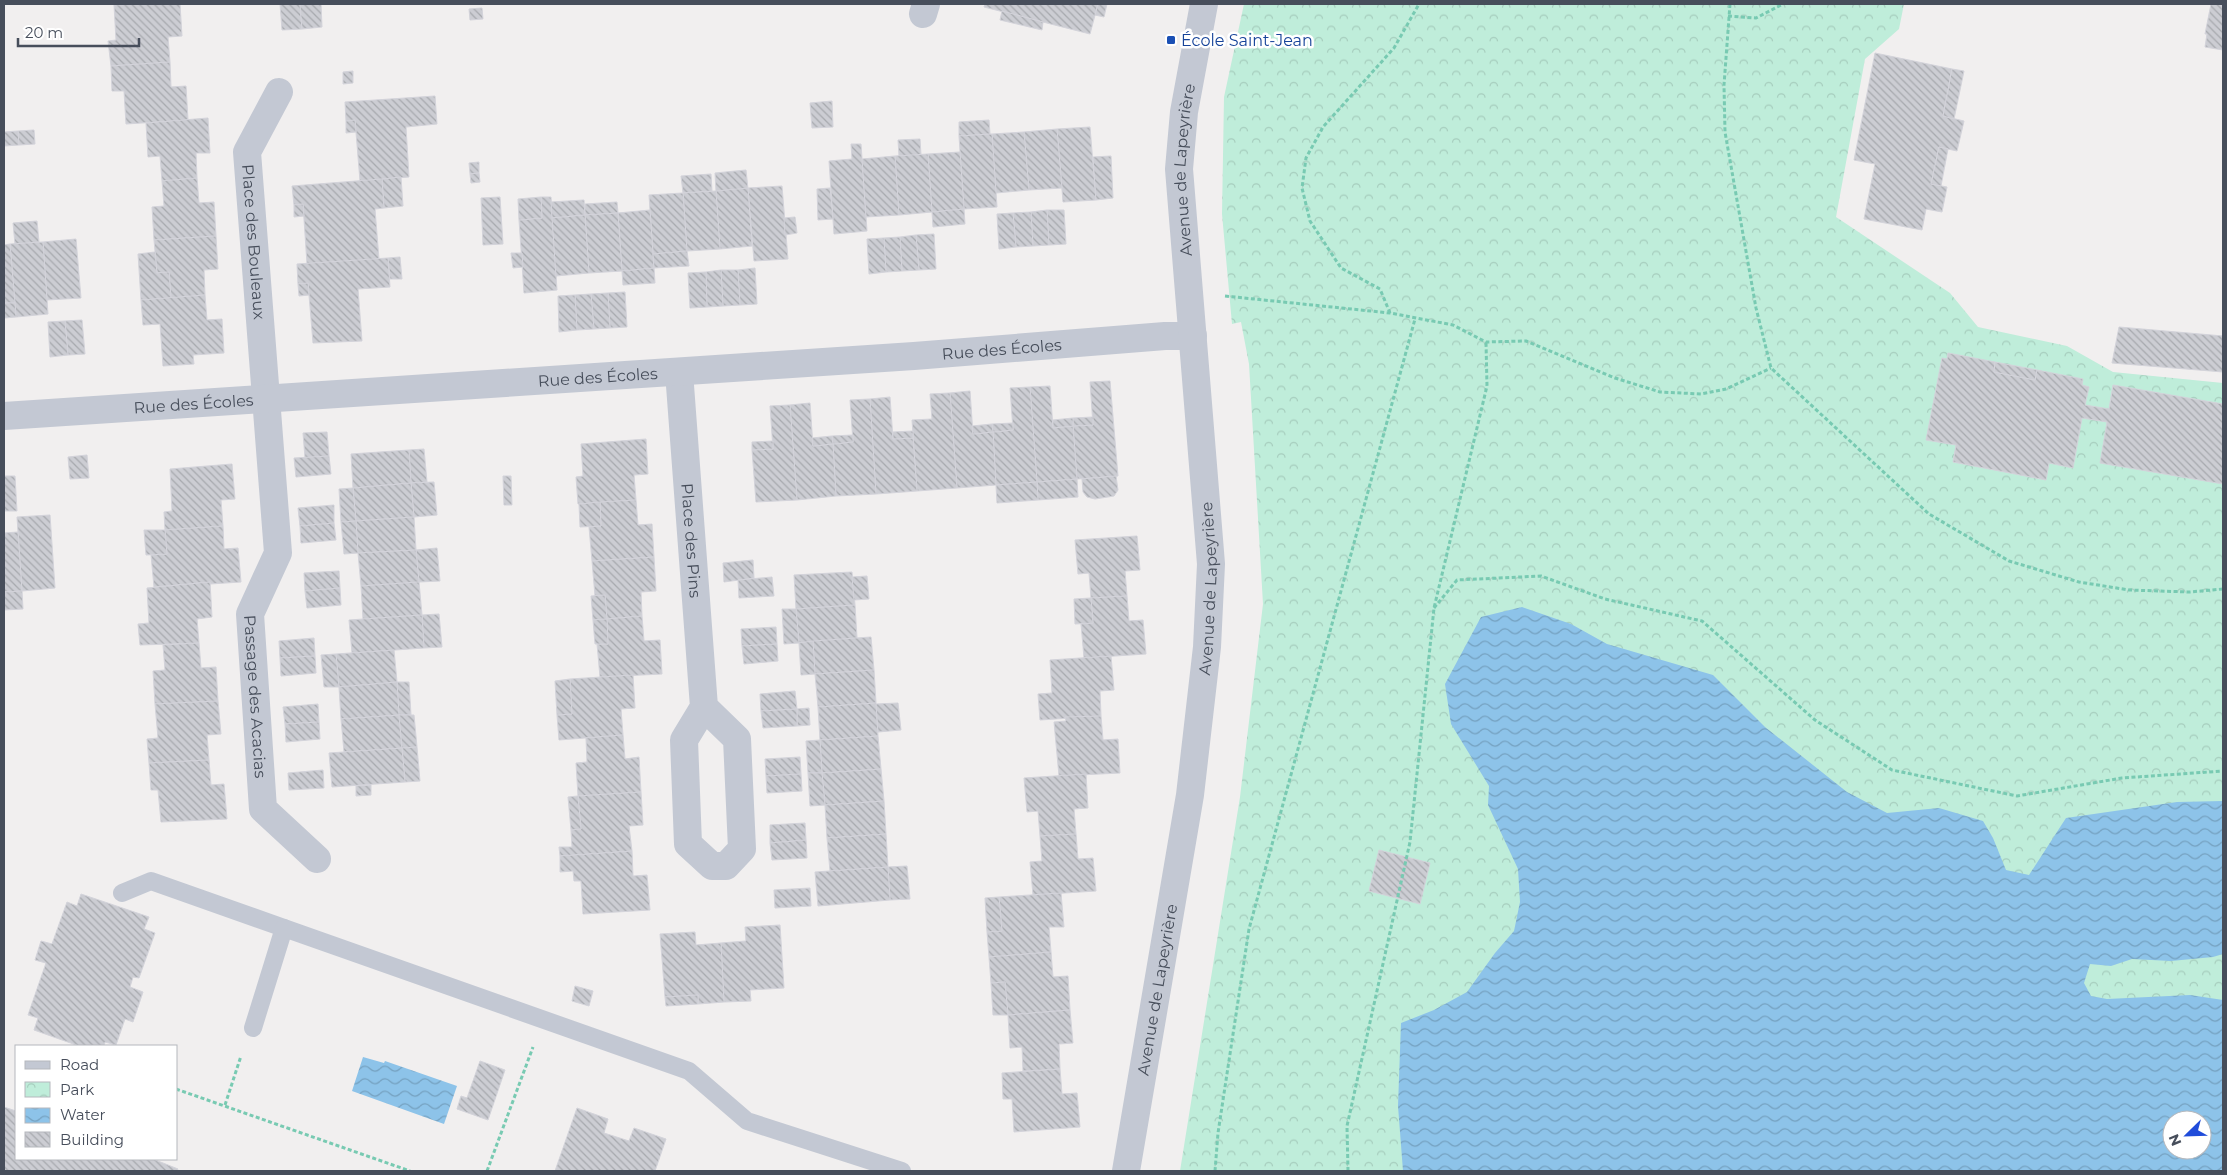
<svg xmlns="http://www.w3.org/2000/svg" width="2227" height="1175" font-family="Montserrat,sans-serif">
<defs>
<pattern id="park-crowns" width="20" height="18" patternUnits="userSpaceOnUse" patternTransform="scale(1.25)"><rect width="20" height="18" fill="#bfedda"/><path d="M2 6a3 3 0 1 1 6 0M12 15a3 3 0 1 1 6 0" fill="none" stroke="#a6cdbd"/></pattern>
<pattern id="water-waves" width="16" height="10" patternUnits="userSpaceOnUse" patternTransform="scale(1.25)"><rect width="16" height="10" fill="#8dc3e9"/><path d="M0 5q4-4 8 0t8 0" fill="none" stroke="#75a1c0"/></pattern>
<pattern id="building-back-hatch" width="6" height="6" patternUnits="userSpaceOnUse" patternTransform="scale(1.25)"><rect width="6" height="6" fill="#cccdd3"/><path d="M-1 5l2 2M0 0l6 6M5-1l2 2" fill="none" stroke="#a7a9ae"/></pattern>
</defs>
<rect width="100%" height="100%" fill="#f1efef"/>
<path fill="url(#park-crowns)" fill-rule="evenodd" d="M1244,4H1904L1899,29L1865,59L1836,217L1950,293L1978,327L2067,346L2113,372L2223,383V1171H1180L1240,797L1263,604L1249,364L1241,322L1232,324L1222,214L1224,97ZM2172,1120H2202V1150H2172Z"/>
<g fill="url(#water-waves)" fill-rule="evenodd">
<path d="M1522,607L1571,624L1607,644L1713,675L1765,727L1847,792L1887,813L1939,808L1983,821L1993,838L2006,870L2029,875L2066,818L2177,802L2223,801V954L2213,957L2171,961L2132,959L2111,966L2090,964L2084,983L2091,996L2107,999L2190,995L2223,1000V1171H1403L1398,1106L1401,1023L1434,1010L1467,992L1495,953L1514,931L1520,902L1518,869L1488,805L1489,786L1451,724L1445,684L1481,617ZM2172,1120H2202V1150H2172Z"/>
<polygon points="363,1057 384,1063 385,1061 457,1086 444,1124 352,1091"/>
</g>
<g fill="url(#building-back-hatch)" stroke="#d3d3da">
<polygon points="142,4 180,4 182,36 168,37 170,62 111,66 108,41 116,40 114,5"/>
<polygon points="280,4 300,4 302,29 282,30"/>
<polygon points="300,4 321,4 322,27 302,29"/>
<polygon points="985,4 1098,4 1090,34 984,7"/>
<polygon points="1098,4 1107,4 1104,17 1095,15"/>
<polygon points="2211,4 2223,4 2223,57 2223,50 2205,47 2207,34 2205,34"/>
<polygon points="482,8 483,19 470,20 469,9"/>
<polygon points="1002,11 1043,22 1042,30 1000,20"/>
<polygon points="1875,53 1952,69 1943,116 1964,121 1957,151 1939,147 1931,184 1947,187 1942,212 1926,209 1922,230 1864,219 1875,164 1854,160"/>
<polygon points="170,62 171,87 186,86 188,120 126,124 124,91 112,91 111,66"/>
<polygon points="1952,69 1964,71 1954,119 1943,116"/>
<polygon points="353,71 353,83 343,84 343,72"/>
<polygon points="435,96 437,124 406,127 409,177 360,181 355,120 346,121 345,102"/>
<polygon points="832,101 833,127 812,128 810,103"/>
<polygon points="208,118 210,153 196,153 197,178 162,181 160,156 148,157 146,123"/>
<polygon points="355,120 356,132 346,133 346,121"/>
<polygon points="989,120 990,134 959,136 959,122"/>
<polygon points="1090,127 1096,200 1063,202 1057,129"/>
<polygon points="1057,129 1062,188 1029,190 1024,132"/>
<polygon points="34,130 35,144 19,145 18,131"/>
<polygon points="18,131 19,145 4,146 4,132"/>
<polygon points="1024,132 1029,190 996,193 992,134"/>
<polygon points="992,134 997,207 964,209 959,136"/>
<polygon points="920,139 921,155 899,156 898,140"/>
<polygon points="851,144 861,144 867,231 834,234 829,161 852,159"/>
<polygon points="1939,147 1948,149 1941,186 1931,184"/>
<polygon points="960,152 964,209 932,212 928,154"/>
<polygon points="928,154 932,212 899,215 895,156"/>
<polygon points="895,156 899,215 866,217 862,159"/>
<polygon points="1111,156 1113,198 1096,200 1093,157"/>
<polygon points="479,162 479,173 470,174 469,163"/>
<polygon points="746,170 748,189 716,191 715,173"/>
<polygon points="479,173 480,182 471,183 470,174"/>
<polygon points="711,174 712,191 683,193 681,176"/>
<polygon points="401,177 403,206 384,208 382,179"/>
<polygon points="197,178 199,203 214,202 216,236 154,240 152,207 164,206 162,181"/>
<polygon points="382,179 384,208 375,209 379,259 307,264 303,204 294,205 292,186"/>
<polygon points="782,186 788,259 754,261 748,188"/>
<polygon points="748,188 752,246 720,249 716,191"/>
<polygon points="830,188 833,219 818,220 817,189"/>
<polygon points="716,191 720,249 687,251 683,193"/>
<polygon points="683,193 687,251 653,254 649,195"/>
<polygon points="500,197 503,244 483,245 481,198"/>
<polygon points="541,197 551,197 557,290 524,293 519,220 542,218"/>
<polygon points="541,197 542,218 519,220 518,199"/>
<polygon points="584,200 585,215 552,218 551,202"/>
<polygon points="617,202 618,213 585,215 585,204"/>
<polygon points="303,204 304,216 294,217 294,205"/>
<polygon points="964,209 965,224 933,227 932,212"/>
<polygon points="650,210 654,268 622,271 618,213"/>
<polygon points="1047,210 1064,210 1066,244 1049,245"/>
<polygon points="1047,210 1049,245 1033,246 1031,212"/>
<polygon points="1031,212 1033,246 1016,247 1013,213"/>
<polygon points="618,213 622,271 589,273 585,215"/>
<polygon points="1013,213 1016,247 999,249 997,214"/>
<polygon points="585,215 589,273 556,276 552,218"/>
<polygon points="795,217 797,233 785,235 784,218"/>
<polygon points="37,221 39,242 15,244 13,223"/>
<polygon points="934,234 936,269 919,270 916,235"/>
<polygon points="916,235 919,270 902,271 900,237"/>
<polygon points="216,236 218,269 204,270 205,295 171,298 169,272 157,273 154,240"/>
<polygon points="900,237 902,271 886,272 884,238"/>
<polygon points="884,238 886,272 869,274 867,239"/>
<polygon points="76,239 81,298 47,300 43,242"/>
<polygon points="43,242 48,314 16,317 10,244"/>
<polygon points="10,244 15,303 4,303 4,245"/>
<polygon points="687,251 689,266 654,268 653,254"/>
<polygon points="155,252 157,273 169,272 171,298 141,300 138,254"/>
<polygon points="511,253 522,253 523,267 513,268"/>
<polygon points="400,257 402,279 390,279 388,258"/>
<polygon points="388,258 390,287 358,289 362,341 313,343 308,283 298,284 297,264"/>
<polygon points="654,268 655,283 623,285 622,271"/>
<polygon points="755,268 757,304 740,305 738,270"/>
<polygon points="721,270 738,270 740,305 723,306"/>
<polygon points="721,270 723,306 707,307 706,272"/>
<polygon points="706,272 707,307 690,308 688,273"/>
<polygon points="308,283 309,295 299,296 298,284"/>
<polygon points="625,292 627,327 610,328 608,293"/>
<polygon points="608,293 610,328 594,329 591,294"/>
<polygon points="591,294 594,329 577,330 575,295"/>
<polygon points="205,295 207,320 222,319 224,353 193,355 194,364 163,366 160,324 143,325 141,300"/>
<polygon points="575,295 577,330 559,332 558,296"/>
<polygon points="4,303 15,303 16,317 4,318"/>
<polygon points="82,320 85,354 68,355 65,321"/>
<polygon points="65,321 68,355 50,357 48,322"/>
<polygon points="2119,327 2223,336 2223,372 2112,363"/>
<polygon points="1948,353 1995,362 1994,372 2035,380 2037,370 2083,379 2082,385 2089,387 2085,405 2109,409 2113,385 2223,404 2223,484 2100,463 2107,422 2082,418 2073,468 2049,463 2046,480 1953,462 1956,445 1926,440 1942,358 1947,359"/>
<polygon points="1995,362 2037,370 2035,380 1994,372"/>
<polygon points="1110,381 1118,476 1077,479 1073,426 1093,425 1090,382"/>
<polygon points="1050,386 1053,428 1073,426 1077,479 1037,482 1030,387"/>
<polygon points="1030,387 1037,482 996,485 993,432 1013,430 1010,388"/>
<polygon points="970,391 973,434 993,432 996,485 957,488 950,393"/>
<polygon points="950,393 957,488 917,491 912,420 932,419 930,394"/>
<polygon points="890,397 893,439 913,438 917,491 876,494 870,399"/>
<polygon points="870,399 876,494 836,496 833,444 853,442 850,400"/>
<polygon points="810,403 813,446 833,444 836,496 797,500 790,405"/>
<polygon points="790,405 797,500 756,502 752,450 773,449 770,406"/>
<polygon points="1093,417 1093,425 1073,426 1073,418"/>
<polygon points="1073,418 1073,426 1053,428 1053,420"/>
<polygon points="1013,423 1013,430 993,432 992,424"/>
<polygon points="992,424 993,432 973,434 972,426"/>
<polygon points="913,431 913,438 893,439 893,432"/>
<polygon points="327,432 329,456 305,458 303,433"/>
<polygon points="853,435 853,442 833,444 832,436"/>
<polygon points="832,436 833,444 813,446 812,438"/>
<polygon points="646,439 648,474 634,475 636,500 578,504 576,477 583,476 581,444"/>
<polygon points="773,441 773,449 752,450 752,442"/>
<polygon points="424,449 427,482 411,483 409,450"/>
<polygon points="409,450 411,483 353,488 351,454"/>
<polygon points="87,455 89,478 70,479 68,457"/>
<polygon points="329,456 331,474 296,477 294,458"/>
<polygon points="232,464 235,499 221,500 223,526 165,530 164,512 172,511 170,469"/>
<polygon points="4,476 15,476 17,511 4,511"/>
<polygon points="503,476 511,476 512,505 504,505"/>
<polygon points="1116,476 1118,490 1114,496 1095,499 1087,497 1083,492 1082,479"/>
<polygon points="1077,479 1078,497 1038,500 1037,482"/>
<polygon points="434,482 437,515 414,517 411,483"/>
<polygon points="1037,482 1038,500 997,503 996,485"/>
<polygon points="411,483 414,517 356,521 353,488"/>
<polygon points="353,488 356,521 341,522 339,489"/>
<polygon points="636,500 638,525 652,524 654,557 592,561 589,527 601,526 600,502"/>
<polygon points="600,502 601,526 580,527 579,504"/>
<polygon points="334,505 334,523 300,526 298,508"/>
<polygon points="50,515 55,588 22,591 17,517"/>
<polygon points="414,517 416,550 358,553 356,521"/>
<polygon points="356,521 358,553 344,554 341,522"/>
<polygon points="334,523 336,540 301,543 300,526"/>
<polygon points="223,526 224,549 238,548 241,582 210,584 210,582 154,587 151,555 167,554 165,530"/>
<polygon points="144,530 165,530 167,554 146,555"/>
<polygon points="18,532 22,591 4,592 4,533"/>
<polygon points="1137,536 1140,570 1125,571 1127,596 1091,598 1089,573 1078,574 1075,540"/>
<polygon points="437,548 440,581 419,582 416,550"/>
<polygon points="416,550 419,582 361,586 358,553"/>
<polygon points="654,557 656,591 641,592 642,616 607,619 605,595 595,596 592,561"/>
<polygon points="753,560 754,578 724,582 723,563"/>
<polygon points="339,571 340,588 305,591 304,573"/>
<polygon points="852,572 855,605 796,609 794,575"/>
<polygon points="867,576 869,599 854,600 852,577"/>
<polygon points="772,577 774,596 739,598 738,580"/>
<polygon points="210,582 212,617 197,619 199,643 140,645 138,624 149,623 147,588"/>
<polygon points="419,582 422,615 363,619 361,586"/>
<polygon points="340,588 341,605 307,608 305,591"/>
<polygon points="22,591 23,609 4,610 4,592"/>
<polygon points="605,595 607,619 593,620 591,596"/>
<polygon points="1127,596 1129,621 1143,620 1146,654 1084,658 1081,624 1093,623 1091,598"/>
<polygon points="1091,598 1093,623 1075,624 1074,599"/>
<polygon points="855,605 857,638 799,643 796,609"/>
<polygon points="782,609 796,609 799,643 784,644"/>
<polygon points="439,614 442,647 424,648 422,615"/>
<polygon points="422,615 424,648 352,653 349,620"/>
<polygon points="642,616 644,641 660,640 662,674 600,677 597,644 608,644 607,619"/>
<polygon points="607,619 608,644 595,644 593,620"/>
<polygon points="776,627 777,644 742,646 741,629"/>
<polygon points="871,637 874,670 815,674 813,641"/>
<polygon points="314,638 315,656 280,658 279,641"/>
<polygon points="813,641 815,674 801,675 799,643"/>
<polygon points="199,643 201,668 216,667 218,701 155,704 153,671 165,670 163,645"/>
<polygon points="777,644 778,661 744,664 742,646"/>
<polygon points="394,650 397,682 339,687 336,654"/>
<polygon points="336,654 339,687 324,687 321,655"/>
<polygon points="315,656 316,673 281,676 280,658"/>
<polygon points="1111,656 1114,690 1100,691 1101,716 1040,720 1038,694 1052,693 1050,660"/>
<polygon points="874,670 876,703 818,707 815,674"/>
<polygon points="633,675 635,708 621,709 623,735 559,740 557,715 572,714 570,679"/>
<polygon points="570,679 572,714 557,715 555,681"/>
<polygon points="397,682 409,682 411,715 399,715"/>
<polygon points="397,682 399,715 341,719 339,687"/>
<polygon points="795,691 797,709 761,711 760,694"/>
<polygon points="218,701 221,734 207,735 209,760 149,763 147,739 158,738 155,704"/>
<polygon points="876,703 878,736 820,740 818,707"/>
<polygon points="898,703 901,730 878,732 876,704"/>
<polygon points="318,704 319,722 285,724 283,707"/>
<polygon points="809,708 810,725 797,726 797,709"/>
<polygon points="797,709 797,726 763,728 761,711"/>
<polygon points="399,715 402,748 344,752 341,719"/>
<polygon points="399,715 414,715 417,747 402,748"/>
<polygon points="1101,716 1103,740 1118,739 1120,773 1059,776 1054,722 1066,721 1065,717"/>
<polygon points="319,722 320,739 286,742 285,724"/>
<polygon points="623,735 625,759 639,757 641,792 578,796 576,763 587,762 586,738"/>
<polygon points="878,736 881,769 822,773 820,740"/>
<polygon points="820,740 822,773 808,773 806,741"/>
<polygon points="417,747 420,781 405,782 402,748"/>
<polygon points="402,748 405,782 332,787 329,753"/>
<polygon points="800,757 801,774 766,776 765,759"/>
<polygon points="209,760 211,785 224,784 227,819 161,822 158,790 151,790 149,763"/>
<polygon points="881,769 884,801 825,805 822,773"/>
<polygon points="323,770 324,788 289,790 288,773"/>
<polygon points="808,773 822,773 825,805 810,806"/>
<polygon points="801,774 802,791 767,793 766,776"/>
<polygon points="1086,774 1088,808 1074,809 1076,834 1040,836 1038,811 1027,812 1024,778"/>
<polygon points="371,785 371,795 356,796 356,786"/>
<polygon points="641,792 643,825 629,826 632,851 560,856 559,847 572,847 571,830 581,829 578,796"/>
<polygon points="578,796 581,829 571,830 568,797"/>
<polygon points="884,801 886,834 827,838 825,805"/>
<polygon points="805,823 806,840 770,843 770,825"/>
<polygon points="886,834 888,867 830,871 827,838"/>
<polygon points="1076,834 1078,859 1093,858 1096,891 1033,895 1030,862 1042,861 1040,836"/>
<polygon points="806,840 807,858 772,860 770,843"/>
<polygon points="1379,850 1430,863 1420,904 1369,891"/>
<polygon points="632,851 633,876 647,875 650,910 583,914 581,881 574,881 573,871 560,872 560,856"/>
<polygon points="907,866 910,899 890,900 888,867"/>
<polygon points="888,867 890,900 818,906 815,872"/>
<polygon points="810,888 811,906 775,908 774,890"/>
<polygon points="1061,893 1064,927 1049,927 1051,952 989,957 987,932 1002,931 999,897"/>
<polygon points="81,894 149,917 144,929 155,933 139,978 133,977 130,987 143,992 133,1022 125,1019 116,1045 105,1042 104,1046 79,1046 34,1030 38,1018 28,1015 46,963 35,960 41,941 52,944 67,902 77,906"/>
<polygon points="999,897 1002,931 987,932 985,898"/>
<polygon points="780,925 784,988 750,990 751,1001 724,1002 721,943 746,941 745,927"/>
<polygon points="695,932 696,945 721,943 724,1002 698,1004 698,995 665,997 660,934"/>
<polygon points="1051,952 1053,977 1068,976 1070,1010 1008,1015 1005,982 991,983 989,957"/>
<polygon points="1005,982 1008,1015 993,1015 991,983"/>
<polygon points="575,986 593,991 589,1006 572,1001"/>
<polygon points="698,995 698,1004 666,1006 665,997"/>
<polygon points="1070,1010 1073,1043 1059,1044 1060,1069 1023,1071 1022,1047 1010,1048 1008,1015"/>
<polygon points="480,1061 505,1070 488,1120 457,1109 461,1096 467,1098"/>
<polygon points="1060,1069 1062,1094 1077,1093 1080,1127 1014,1132 1012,1099 1003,1099 1002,1073"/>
<polygon points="4,1107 16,1111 16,1159 153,1159 178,1169 177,1171 4,1171"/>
<polygon points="577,1108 608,1119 604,1133 629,1141 634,1128 666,1139 655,1171 555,1171"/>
</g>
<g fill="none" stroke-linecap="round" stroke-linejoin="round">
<g stroke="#78cab2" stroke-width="3" stroke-dasharray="4 2.5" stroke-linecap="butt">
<polyline points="1730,4 1724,85 1725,132 1756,308 1771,368 1929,514 2009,561 2079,582 2129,590 2190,592 2223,589"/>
<polyline points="1728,16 1756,18 1783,4"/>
<polyline points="1225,296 1390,313 1453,325 1486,342 1526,341 1615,378 1660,392 1701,394 1726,389 1771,368"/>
<polyline points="1390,313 1380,289 1341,268 1310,221 1302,188 1306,158 1323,127 1394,48 1419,4"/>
<polyline points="1434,608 1457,580 1541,576 1605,599 1702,621 1815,720 1892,770 2017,796 2122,778 2223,771"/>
<polyline points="176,1089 410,1171"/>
<polyline points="225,1105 241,1056"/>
<polyline points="487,1171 533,1047"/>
<polyline points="1215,1171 1218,1133 1249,929 1415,319"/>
<polyline points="1348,1171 1347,1126 1410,842 1434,608 1487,386 1486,342"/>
</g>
<g stroke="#c3c8d3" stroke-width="18">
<polyline points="122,893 151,881 284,928"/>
<polyline points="253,1028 284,928 689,1071 747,1121 902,1171"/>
</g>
<g stroke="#c3c8d3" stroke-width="28">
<polyline points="923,14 926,4"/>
<path id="s1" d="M279,92L247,152L278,553L250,614L263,809L317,859"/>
<path id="s2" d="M679,372L704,707L684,740L688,844L712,866H726L742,849L737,739L704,707"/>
<path id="s3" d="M4,416L914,356L1165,336H1193"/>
<path id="s4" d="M1126,1171L1190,795L1207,647L1211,564L1179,169L1184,112L1204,4"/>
</g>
</g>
<rect fill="#1a4fb4" stroke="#fff" stroke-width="2" x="1166" y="35" width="10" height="10" rx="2.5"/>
<g text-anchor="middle" stroke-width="5" stroke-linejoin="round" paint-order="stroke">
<g font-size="16" fill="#164399" stroke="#fff" text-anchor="start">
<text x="1181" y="46">École Saint-Jean</text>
</g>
<g font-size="16" fill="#474e5b" stroke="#fff">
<text dy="6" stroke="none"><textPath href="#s4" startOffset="1009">Avenue de Lapeyrière</textPath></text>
<text dy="6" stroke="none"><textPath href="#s1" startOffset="158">Place des Bouleaux</textPath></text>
<text dy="6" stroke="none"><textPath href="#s3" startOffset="1000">Rue des Écoles</textPath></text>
<text dy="6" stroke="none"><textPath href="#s3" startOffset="595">Rue des Écoles</textPath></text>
<text dy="6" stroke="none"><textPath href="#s3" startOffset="190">Rue des Écoles</textPath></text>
<text dy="6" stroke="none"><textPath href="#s2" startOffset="169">Place des Pins</textPath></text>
<text dy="6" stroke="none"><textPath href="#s4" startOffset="589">Avenue de Lapeyrière</textPath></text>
<text dy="6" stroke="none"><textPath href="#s1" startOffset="620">Passage des Acacias</textPath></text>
<text dy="6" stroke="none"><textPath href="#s4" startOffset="184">Avenue de Lapeyrière</textPath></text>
</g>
</g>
<rect width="2227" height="1175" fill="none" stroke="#474e5b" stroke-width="10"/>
<rect x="15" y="1045" width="162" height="115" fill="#ffffff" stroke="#b5b8bd"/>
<rect x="25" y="1061" width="25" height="8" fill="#c3c8d3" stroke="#b5b8bd"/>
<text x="60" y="1070" font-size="15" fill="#474e5b">Road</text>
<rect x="25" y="1082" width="25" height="15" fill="url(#park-crowns)" stroke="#b5b8bd"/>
<text x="60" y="1095" font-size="15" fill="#474e5b">Park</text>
<rect x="25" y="1108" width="25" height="15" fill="url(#water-waves)" stroke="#b5b8bd"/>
<text x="60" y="1120" font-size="15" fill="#474e5b">Water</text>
<rect x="25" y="1132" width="25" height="15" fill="url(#building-back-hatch)" stroke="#b5b8bd"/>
<text x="60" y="1145" font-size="15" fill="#474e5b">Building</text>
<g transform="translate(2187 1135) rotate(247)"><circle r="24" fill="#ffffff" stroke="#b5b8bd"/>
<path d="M0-4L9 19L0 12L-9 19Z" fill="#204cda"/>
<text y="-8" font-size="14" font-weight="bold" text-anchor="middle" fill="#474e5b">N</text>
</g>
<path d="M18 38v8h121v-8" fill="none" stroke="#474e5b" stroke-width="2.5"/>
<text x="25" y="38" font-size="15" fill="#474e5b" stroke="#ffffff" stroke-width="4" paint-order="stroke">20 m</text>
</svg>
